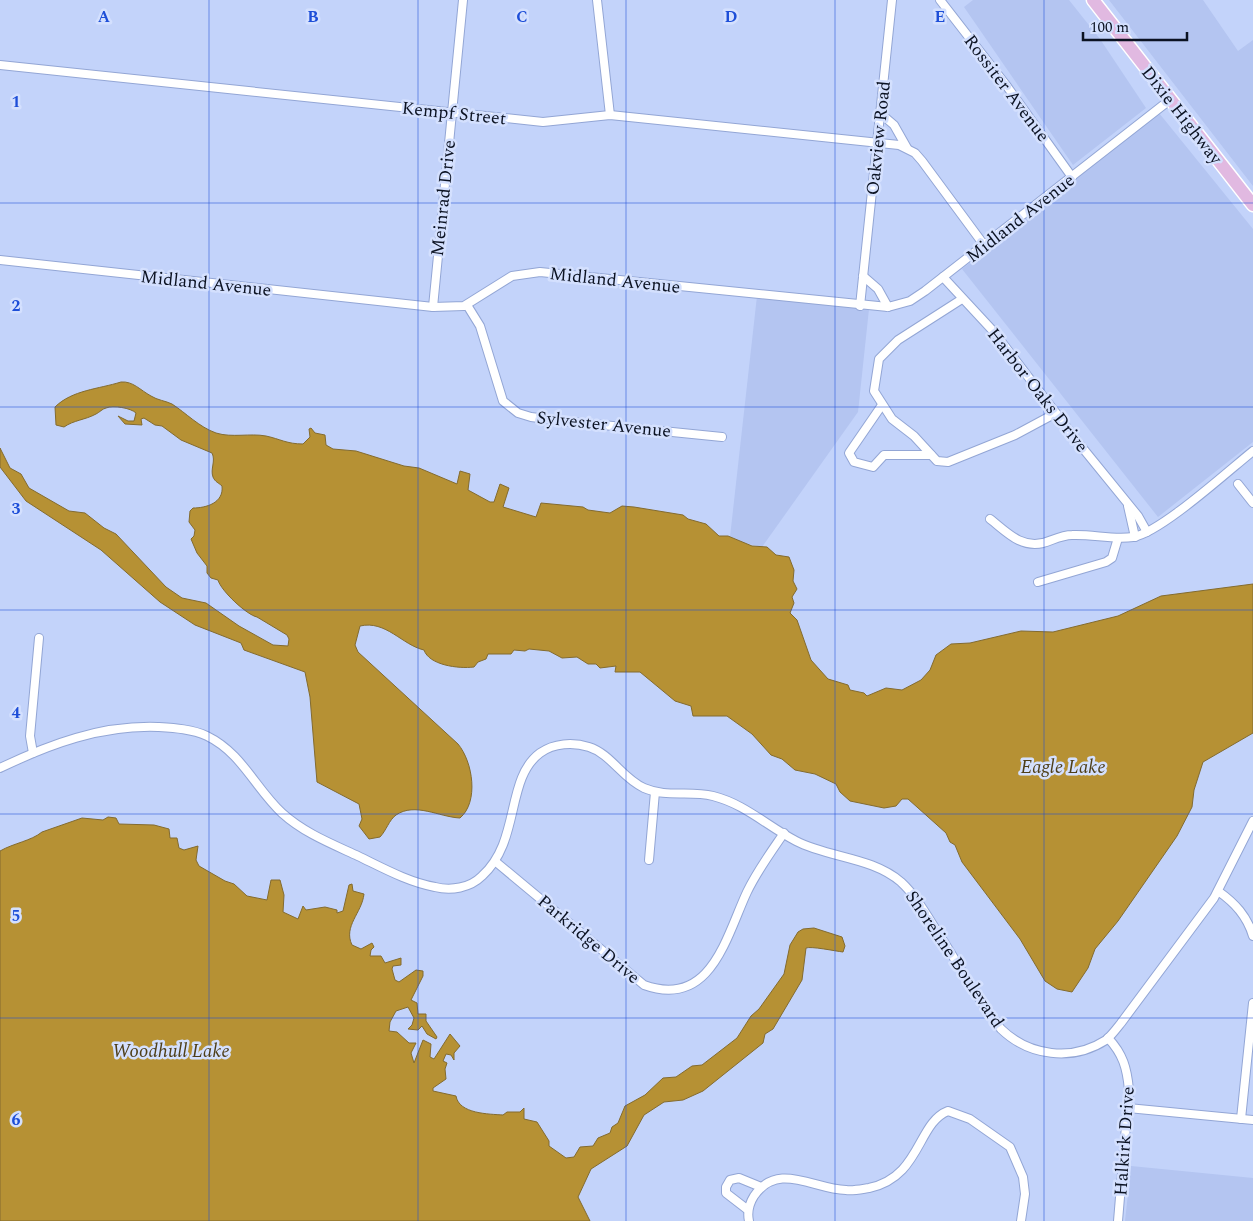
<svg xmlns="http://www.w3.org/2000/svg" width="1253" height="1221" font-family="Spectral,serif">
<rect width="100%" height="100%" fill="#c3d3fa"/>
<g fill="#b4c5f1">
<polygon points="973,0 1069,0 1100,39 1146,108 1073,165 964,7"/>
<polygon points="1109,0 1203,0 1238,51 1253,40 1253,186"/>
<polygon points="1159,113 1253,229 1253,442 1158,517 962,269"/>
<polygon points="757,296 869,309 858,412 762,547 740,542 730,537"/>
<polygon points="1131,1166 1253,1178 1253,1221 1125,1221"/>
</g>
<g fill="#b69134" stroke="#836b2f">
<path d="M121,382C133,381 140,390 151,396C157,400 166,401 172,404C186,413 199,427 216,433C232,438 250,433 266,436C280,439 287,444 303,444L310,437L309,429L311,428L315,433L325,435L326,445L333,449L356,451L404,466L419,468L457,484L460,471L470,474L468,490L490,502H494L500,484L509,488L503,507L536,517L541,503L583,507L588,510L610,513L622,506L634,507L683,515L688,519L706,524L719,536H728L752,546L767,547L776,555L789,557L794,570L793,581L797,589L792,597L794,603L790,613L797,620L811,660L828,679L848,685L850,690L864,693L867,696L886,688L902,690L921,680L930,670L936,655L951,644L970,643L1021,631L1053,632L1118,616L1161,596L1253,584V733L1203,762L1194,790L1192,807L1177,836L1118,921L1095,949L1088,968L1072,992L1057,989L1045,981L1020,939L962,862L955,845L950,842L946,833L908,799H902L896,806L884,808L850,801L840,792L836,784L815,774L795,770L782,759L771,755L752,734L727,716H693L691,706L675,701L640,672H615L616,666L600,668L596,664H588L577,657L562,658L549,651L529,649L525,651L514,650L511,654H488L486,659L478,662L474,667C458,669 429,665 424,650C402,645 386,620 360,626L355,645L358,652L458,744C473,762 479,802 460,818C439,817 415,802 396,815C389,820 386,831 380,837L369,839L359,826L362,819L359,804L317,782L310,697L305,672L244,650L241,643L195,625L160,602L101,550L26,501L0,467V448L10,468L21,474L29,488L69,511L85,513L104,528L116,534L166,587L182,598L206,603L239,626L273,645L288,646L289,639L287,635L257,617C247,615 221,591 218,580L211,578L207,573V566L197,553L191,539L194,536L195,530L189,522L190,511L193,508C206,508 224,503 222,486C219,483 215,482 213,477C210,469 216,461 212,453L181,440L162,426L155,425L144,418L141,419L142,425L125,424L118,416L128,421H134L136,413C131,408 113,405 106,408C102,409 100,412 96,414C85,420 74,420 64,427L56,425L55,407C72,390 99,389 121,382Z"/>
<path d="M108,817L116,818L119,824L154,825L169,829L170,838H177L179,848L184,850L198,846L196,860L199,866L225,881L234,884L247,896L267,900L271,880H280L284,895L283,912L298,919L303,906L306,910L325,907L337,910V913L343,911L349,885L352,884L353,891L364,894C362,913 343,926 352,945L361,949L372,943L374,947L371,950L370,956H381L385,963L401,958V965L393,966L392,969L395,980L399,982L416,970L423,971V976L411,1000L417,1003L418,1014H426V1021L437,1037L436,1039L427,1034L422,1026L418,1030L408,1029L412,1025L414,1018L408,1007L396,1011L390,1022L389,1031L397,1032L409,1043H416L411,1053L414,1063L423,1040L431,1044L430,1057L434,1059L450,1034L460,1046L454,1053V1060L451,1055L446,1054L443,1061L447,1063L445,1069L446,1079L433,1088V1091L456,1096C459,1114 489,1114 503,1115L507,1112H520L524,1108V1119L537,1122L549,1141V1146L566,1158L574,1157L580,1147L593,1146L598,1138L610,1133L612,1127L618,1123L625,1106L645,1095L663,1078L676,1077L692,1066L702,1065L737,1038L751,1016L759,1009L784,974L790,945L798,932L803,929L814,928L842,937L845,946L843,952C835,951 811,946 806,948L802,980L773,1029L765,1034L763,1043L703,1091L683,1100L664,1102L644,1115L627,1146L591,1169L578,1197L590,1221H0V851C14,843 31,841 42,832L82,818L103,820Z"/>
</g>
<g fill="none" stroke-linecap="round" stroke-linejoin="round">
<g stroke="#93a6d5" stroke-width="10">
<g id="minor">
<polyline points="597,0 610,115"/>
<polyline points="940,0 1006,85 1072,177"/>
<polyline points="0,65 543,122 610,115 899,145 915,153 922,161 984,245"/>
<polyline points="880,113 894,125 907,148"/>
<polyline points="0,260 433,307 464,306 512,276 540,272 888,307 910,301 925,291 1171,99"/>
<polyline points="863,276 878,289 888,307"/>
<polyline points="943,277 994,332 1081,446 1138,516 1147,532"/>
<polyline points="962,299 898,340 879,359 874,391 892,419 914,436 937,461 948,462 1015,435 1056,413"/>
<polyline points="467,305 480,326 503,401 518,413 531,417 563,421 722,437"/>
<polyline points="860,306 892,0"/>
<polyline points="433,307 463,0"/>
<polyline points="882,405 849,453 854,462 873,467 884,455 931,455"/>
<polyline points="1238,484 1253,503"/>
<polyline points="1128,506 1135,537"/>
<path d="M990,519C1007,532 1020,548 1043,543C1053,540 1062,535 1072,535C1093,534 1112,540 1133,537C1160,533 1228,471 1253,451"/>
<polyline points="1038,582 1106,562 1112,558 1118,538"/>
<polyline points="33,753 30,736 39,638"/>
<path d="M0,768C50,744 101,725 158,727C174,728 192,729 207,736C242,753 255,788 282,813C304,833 332,844 358,856C383,868 408,882 435,887C451,891 470,888 482,876C521,841 505,779 540,753C554,743 573,742 589,747C611,754 622,778 644,788C667,798 689,790 713,796C745,804 767,826 796,841C829,858 872,857 901,882C915,895 925,912 935,928C957,961 976,998 1001,1029C1029,1056 1072,1062 1106,1040C1111,1036 1117,1028 1121,1023L1214,898L1253,821"/>
<polyline points="649,860 655,792"/>
<path d="M496,862L644,985C711,1009 726,937 747,892C757,871 771,852 784,833"/>
<path d="M1218,891C1235,903 1247,916 1253,936"/>
<path d="M1108,1038C1123,1054 1127,1068 1129,1090L1118,1221"/>
<polyline points="1128,1108 1253,1120"/>
<polyline points="1241,1119 1253,1003"/>
<polyline points="748,1210 726,1193 726,1187 730,1180 739,1178 761,1187"/>
<path d="M749,1221C747,1212 749,1204 754,1196C778,1161 813,1189 846,1190C853,1191 862,1189 869,1188C921,1177 917,1123 948,1111L970,1119L1010,1147L1023,1177L1025,1194L1021,1221"/>
</g>
</g>
<g stroke="#fff" stroke-width="15">
<polyline id="primary" points="1093,0 1253,205"/>
</g>
<use href="#minor" stroke="#fff" stroke-width="8"/>
<use href="#primary" stroke="#e1b9e1" stroke-width="12"/>
</g>
<path fill="none" stroke="#1d4ed8" stroke-width="1" stroke-opacity="0.55" d="M209,0V1221M418,0V1221M626,0V1221M835,0V1221M1044,0V1221M0,203H1253M0,407H1253M0,610H1253M0,814H1253M0,1018H1253"/>
<g text-anchor="middle" stroke-width="5" stroke-linejoin="round" paint-order="stroke">
<g font-size="18" fill="#0b1222" stroke="#d4e0fe">
<text transform="translate(1007 88) rotate(53)" y="6">Rossiter Avenue</text>
<text transform="translate(454 113) rotate(6)" y="6">Kempf Street</text>
<text transform="translate(1182 115) rotate(52)" y="6">Dixie Highway</text>
<text transform="translate(878 138) rotate(-84)" y="6">Oakview Road</text>
<text transform="translate(443 198) rotate(-84)" y="6">Meinrad Drive</text>
<text transform="translate(1020 218) rotate(-38)" y="6">Midland Avenue</text>
<text transform="translate(615 280) rotate(6)" y="6">Midland Avenue</text>
<text transform="translate(206 283) rotate(6)" y="6">Midland Avenue</text>
<text transform="translate(1038 390) rotate(52)" y="6">Harbor Oaks Drive</text>
<text transform="translate(604 424) rotate(6)" y="6">Sylvester Avenue</text>
<text transform="translate(589 939) rotate(40)" y="6">Parkridge Drive</text>
<text transform="translate(955 959) rotate(56)" y="6">Shoreline Boulevard</text>
<text transform="translate(1124 1141) rotate(-86)" y="6">Halkirk Drive</text>
</g>
<g font-size="19" font-style="italic" fill="#4e3e18" stroke="#d4e0fe">
<text x="1063" y="773">Eagle Lake</text>
<text x="171" y="1057">Woodhull Lake</text>
</g>
</g>
<g font-size="16" text-anchor="middle" font-weight="bold" fill="#1d4ed8" stroke="#d4e0fe" stroke-width="5" stroke-linejoin="round" paint-order="stroke">
<text x="104" y="22">A</text>
<text x="313" y="22">B</text>
<text x="522" y="22">C</text>
<text x="731" y="22">D</text>
<text x="940" y="22">E</text>
<text x="16" y="107">1</text>
<text x="16" y="311">2</text>
<text x="16" y="514">3</text>
<text x="16" y="718">4</text>
<text x="16" y="921">5</text>
<text x="16" y="1125">6</text>
</g>
<path d="M1083 32v8h104v-8" fill="none" stroke="#0b1222" stroke-width="2.5"/>
<text x="1090" y="32" font-size="15" fill="#0b1222" stroke="#d4e0fe" stroke-width="4" paint-order="stroke">100 m</text>
</svg>
